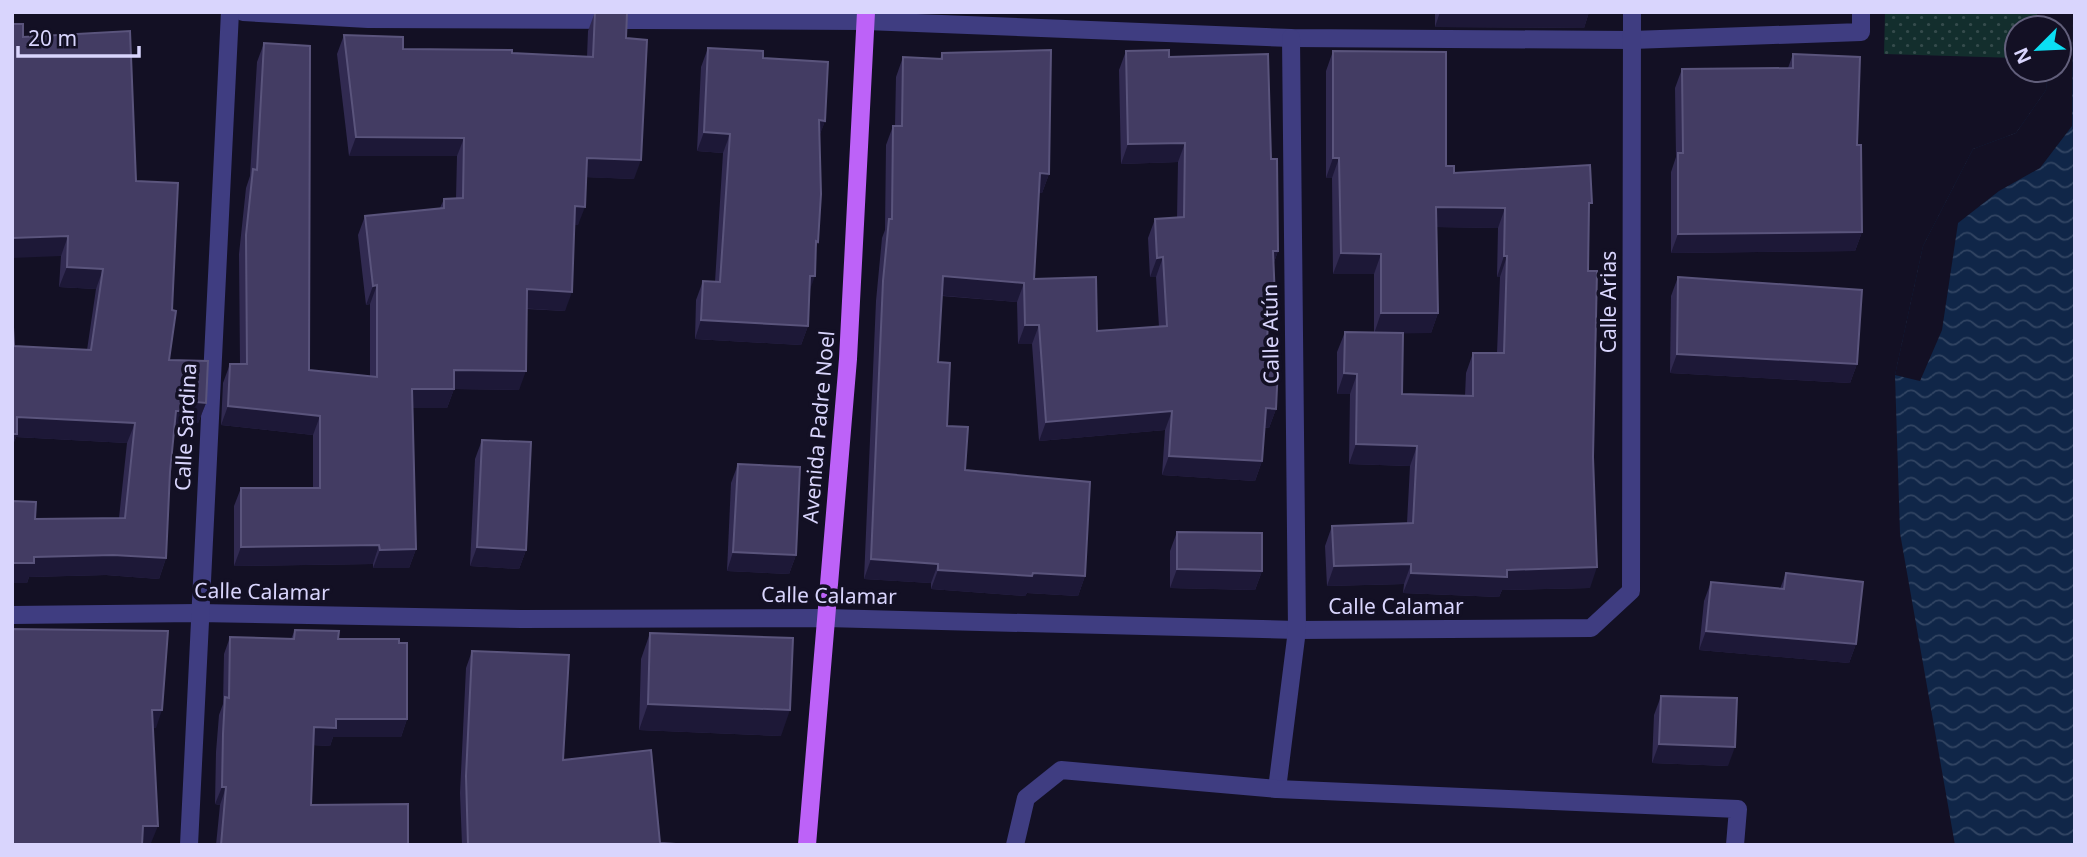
<svg xmlns="http://www.w3.org/2000/svg" width="2087" height="857" font-family="'Noto Sans',sans-serif">
<defs>
<pattern id="park-dots" width="8" height="8" patternUnits="userSpaceOnUse" patternTransform="scale(1.75)"><rect width="8" height="8" fill="#132e2d"/><path d="M2 2h.1M6 6h.1" fill="none" stroke="#354b4c" stroke-width="1.8" stroke-linecap="round"/></pattern>
<pattern id="water-waves" width="16" height="10" patternUnits="userSpaceOnUse" patternTransform="scale(1.75)"><rect width="16" height="10" fill="#102648"/><path d="M0 5q4-4 8 0t8 0" fill="none" stroke="#324563"/></pattern>
</defs>
<rect width="100%" height="100%" fill="#131024"/>
<polygon fill="url(#park-dots)" points="1885,12 2037,12 2037,28 2017,28 2017,58 1884,54"/>
<polygon fill="url(#water-waves)" points="2051,12 2075,12 2075,845 1955,845 1900,533 1895,375 1923,246 1973,149 2016,133 2046,90 2048,70 2059,70 2059,28 2051,28"/>
<polygon fill="#131024" points="2051,12 2073,12 2072,126 2040,168 1999,191 1958,223 1942,330 1920,381 1895,375 1923,246 1973,149 2016,133 2046,90 2048,70 2059,70 2059,28 2051,28"/>
<g fill="none" stroke-linecap="round" stroke-linejoin="round">
<g stroke="#3f3d81" stroke-width="18">
<polyline points="243,12 368,19 866,21 1291,38 1632,40 1861,32 1861,12"/>
<polyline points="12,615 198,613 521,619 826,618 1297,630 1591,628 1631,591 1632,12"/>
<polyline points="1277,789 1297,630 1291,38"/>
<polyline points="189,845 230,12"/>
<polyline points="1015,845 1026,798 1061,770 1277,789 1738,809 1735,845"/>
</g>
<polyline stroke="#bd62f8" stroke-width="18" points="807,845 848,359 866,12"/>
</g>
<g fill="#312a51" fill-rule="evenodd">
<polygon points="595,12 626,38 634,179 586,177 578,225 575,225 565,311 527,309 519,390 454,389 447,408 413,408 416,549 409,568 373,568 373,564 234,566 234,506 241,488 313,488 313,435 221,425 223,383 230,364 240,364 239,254 246,188 250,176 257,62 264,43 309,370 370,376 370,304 366,305 358,235 365,216 440,208 444,199 456,198 457,156 349,156 337,54 344,35 403,49 587,57 588,31"/>
<polygon points="1435,12 1589,12 1584,28 1435,27"/>
<polygon points="23,37 136,181 169,360 206,403 198,423 182,421 178,432 174,431 170,472 166,558 159,579 106,575 29,577 27,583 12,583 12,501 35,519 119,518 127,443 16,437 12,447 12,308 14,346 87,350 96,289 59,287 61,256"/>
<polygon points="708,48 763,58 825,121 819,136 818,242 815,250 809,292 808,326 801,345 695,339 696,300 703,281 715,282 723,153 697,151 701,67"/>
<polygon points="1126,51 1169,57 1271,159 1278,251 1273,265 1268,318 1266,365 1276,409 1269,428 1264,428 1262,461 1255,481 1162,475 1165,430 1039,441 1032,344 1018,344 1017,302 942,296 938,362 947,426 965,470 1085,576 1078,596 1027,593 1025,596 931,589 931,583 864,579 876,301 882,238 885,230 886,145 893,126 895,126 896,77 903,57 940,59 942,53 1049,174 1042,193 1039,193 1034,279 1097,331 1159,327 1156,277 1150,277 1148,238 1155,219 1177,218 1178,162 1121,164 1119,70"/>
<path d="M1333,51L1454,173L1589,212L1588,271L1590,588L1502,590L1499,597L1403,593L1404,584L1327,586L1325,546L1332,526L1407,523L1410,466L1349,464L1350,394H1337V352L1345,332H1374V274H1333L1332,178H1326V71ZM1437,227L1498,228L1497,277H1500L1497,353H1473L1466,373L1465,396L1402,394L1403,333H1431L1438,313Z"/>
<polygon points="1793,54 1857,145 1862,232 1855,251 1671,253 1671,172 1676,157 1675,88 1682,69 1788,68"/>
<polygon points="1678,277 1857,364 1850,383 1670,373 1671,296"/>
<polygon points="482,440 526,550 519,569 470,566 475,459"/>
<polygon points="738,464 796,555 789,574 727,571 731,483"/>
<polygon points="1177,532 1262,571 1255,590 1170,588 1170,551"/>
<polygon points="1786,573 1856,644 1849,663 1699,650 1704,601 1711,582 1780,589"/>
<polygon points="295,630 338,639 407,719 401,737 333,737 330,746 313,745 311,805 408,845 216,845 220,805 215,804 216,752 219,715 223,704 224,654 230,637 291,639"/>
<polygon points="650,633 781,736 639,730 641,659"/>
<polygon points="472,651 563,760 660,843 692,845 462,845 460,793 466,668"/>
<polygon points="1661,696 1728,766 1652,763 1654,715"/>
</g>
<g fill="#1d1837">
<polygon points="1440,12 1589,12 1584,28 1435,27"/>
<polygon points="819,120 825,121 818,140"/>
<polygon points="704,132 730,134 723,153 697,151"/>
<polygon points="356,137 464,138 457,156 349,156"/>
<polygon points="1185,143 1178,162 1121,164 1128,144"/>
<polygon points="587,158 641,160 634,179 580,177"/>
<polygon points="1333,158 1339,158 1332,178 1326,178"/>
<polygon points="1040,173 1049,174 1042,193 1033,193"/>
<polygon points="575,206 585,207 578,225 569,225"/>
<polygon points="1436,207 1505,208 1498,228 1429,227"/>
<polygon points="1862,232 1855,251 1671,253 1678,234"/>
<polygon points="68,236 61,256 12,258 12,238"/>
<polygon points="1273,251 1278,251 1271,270"/>
<polygon points="1341,253 1381,254 1374,274 1333,274"/>
<polygon points="1504,256 1507,256 1500,277 1497,277"/>
<polygon points="1163,257 1156,277 1150,277 1157,258"/>
<polygon points="67,267 103,269 96,289 59,287"/>
<polygon points="810,276 815,276 808,295"/>
<polygon points="943,276 1024,283 1017,302 936,295"/>
<polygon points="377,285 370,304 366,305 373,286"/>
<polygon points="527,289 572,292 565,311 520,308"/>
<polygon points="1269,299 1275,299 1268,318"/>
<polygon points="1381,313 1438,313 1431,333 1374,334"/>
<polygon points="701,320 808,326 801,345 695,339"/>
<polygon points="1025,325 1039,325 1032,344 1018,344"/>
<polygon points="1677,354 1857,364 1850,383 1670,373"/>
<polygon points="454,370 526,371 519,390 454,389 447,408 406,408 412,389"/>
<polygon points="1344,373 1357,374 1350,394 1337,394"/>
<polygon points="186,401 206,403 198,423 182,421 178,432 169,431 176,411"/>
<polygon points="228,406 320,416 313,435 221,425"/>
<polygon points="1266,408 1276,409 1269,428 1259,427"/>
<polygon points="1172,411 1165,430 1039,441 1046,422"/>
<polygon points="17,417 135,423 127,443 16,437 12,447 12,429"/>
<polygon points="1356,444 1417,446 1410,466 1349,464"/>
<polygon points="1169,456 1262,461 1255,481 1162,475"/>
<polygon points="379,545 373,564 234,566 241,547"/>
<polygon points="477,547 526,550 519,569 470,566"/>
<polygon points="416,549 409,568 373,568 380,550"/>
<polygon points="733,552 796,555 789,574 727,571"/>
<polygon points="113,555 166,558 159,579 106,575 29,577 27,583 12,583 12,563 34,557"/>
<polygon points="871,559 938,564 931,583 864,579"/>
<polygon points="1411,564 1404,584 1327,586 1334,566"/>
<polygon points="1597,567 1590,588 1502,590 1499,597 1403,593 1411,573"/>
<polygon points="1177,569 1262,571 1255,590 1170,588"/>
<polygon points="938,570 1033,573 1085,576 1078,596 1027,593 1025,596 931,589"/>
<polygon points="1706,631 1856,644 1849,663 1699,650"/>
<polygon points="648,704 790,710 781,736 639,730"/>
<polygon points="152,710 162,710 156,728 146,728"/>
<polygon points="336,719 407,719 401,737 333,737 330,746 308,745 314,727"/>
<polygon points="1659,744 1735,747 1728,766 1652,763"/>
<polygon points="222,787 226,787 220,805 215,804"/>
<polygon points="143,826 158,826 151,843 137,844"/>
</g>
<g fill="#433c63" stroke="#5a547c" stroke-width="2">
<polygon points="595,12 627,13 626,38 647,40 641,160 587,158 585,207 575,206 572,292 527,289 526,371 454,370 454,389 412,389 416,549 380,550 379,545 241,547 241,488 320,488 320,416 228,406 230,364 247,364 246,235 253,169 257,170 264,43 310,46 309,370 377,377 377,285 373,286 365,216 444,208 444,199 463,198 464,138 356,137 344,35 403,37 403,49 512,50 512,53 593,57"/>
<polygon points="12,24 23,24 23,37 130,31 136,181 178,183 172,310 176,311 169,360 208,361 206,403 186,401 185,411 176,411 170,472 166,558 113,555 34,557 34,563 12,563 12,501 36,502 35,519 125,518 135,423 17,417 17,434 12,434 12,308 14,346 91,350 103,269 67,267 68,236 12,238"/>
<polygon points="708,48 763,51 763,58 828,62 825,121 819,120 821,194 818,242 816,241 815,276 810,276 808,326 701,320 703,281 720,282 730,134 704,132"/>
<polygon points="1051,50 1049,174 1040,173 1034,279 1096,277 1097,331 1167,326 1163,257 1157,258 1155,219 1184,217 1185,143 1128,144 1126,51 1169,50 1169,57 1268,54 1271,159 1277,159 1278,251 1273,251 1275,299 1269,299 1266,365 1278,366 1276,409 1266,408 1262,461 1169,456 1172,411 1046,422 1039,325 1025,325 1024,283 943,276 938,362 950,363 947,426 968,427 965,470 1090,482 1085,576 1033,573 1032,576 938,570 938,564 871,559 883,281 889,219 892,219 893,126 902,126 903,57 942,59 942,53"/>
<polygon points="1333,51 1446,52 1446,166 1454,166 1454,173 1590,165 1592,203 1589,203 1588,271 1597,271 1593,457 1597,567 1507,570 1507,577 1411,573 1411,564 1334,566 1332,526 1413,523 1417,446 1356,444 1357,374 1344,373 1345,332 1403,333 1402,394 1473,396 1473,353 1504,353 1507,256 1504,256 1505,208 1436,207 1438,313 1381,313 1381,254 1341,253 1339,158 1333,158"/>
<polygon points="1793,54 1860,57 1857,145 1861,145 1862,232 1678,234 1678,153 1683,153 1682,69 1793,68"/>
<polygon points="1678,277 1862,290 1857,364 1677,354"/>
<polygon points="482,440 531,442 526,550 477,547"/>
<polygon points="738,464 800,467 796,555 733,552"/>
<polygon points="1177,532 1262,533 1262,571 1177,569"/>
<polygon points="1786,573 1863,582 1856,644 1706,631 1711,582 1784,589"/>
<polygon points="12,629 168,631 162,710 152,710 158,826 143,826 142,845 12,845"/>
<polygon points="295,630 339,631 338,639 399,639 399,643 407,643 407,719 336,719 336,728 314,727 311,805 408,804 408,845 221,845 226,787 222,787 223,734 225,697 229,698 230,637 294,639"/>
<polygon points="650,633 793,638 790,710 648,704"/>
<polygon points="472,651 569,655 563,760 651,750 660,843 692,845 468,845 466,776"/>
<polygon points="1661,696 1737,698 1735,747 1659,744"/>
</g>
<g text-anchor="middle" stroke-width="7" stroke-linejoin="round" paint-order="stroke">
<g font-size="21" fill="#d9d5fd" stroke="#131024">
<text transform="translate(1609 302) rotate(-90)" y="7">Calle Arias</text>
<text transform="translate(1271 334) rotate(-91)" y="7">Calle Atún</text>
<text transform="translate(186 427) rotate(-87)" y="7">Calle Sardina</text>
<text transform="translate(819 427) rotate(-85)" y="7">Avenida Padre Noel</text>
<text transform="translate(262 592) rotate(1)" y="7">Calle Calamar</text>
<text transform="translate(829 596) rotate(1)" y="7">Calle Calamar</text>
<text x="1396" y="614">Calle Calamar</text>
</g>
</g>
<rect width="2087" height="857" fill="none" stroke="#d9d5fd" stroke-width="28"/>
<g transform="translate(2038 49) rotate(246)"><circle r="33" fill="#131024" stroke="#625f7b" stroke-width="2"/>
<path d="M0-5L12 26L0 18L-12 26Z" fill="#0bdff3"/>
<text y="-10" font-size="19" font-weight="bold" text-anchor="middle" fill="#d9d5fd">N</text>
</g>
<path d="M18 46v10h121v-10" fill="none" stroke="#d9d5fd" stroke-width="3.5"/>
<text x="28" y="46" font-size="21" fill="#d9d5fd" stroke="#131024" stroke-width="5" paint-order="stroke">20 m</text>
</svg>
